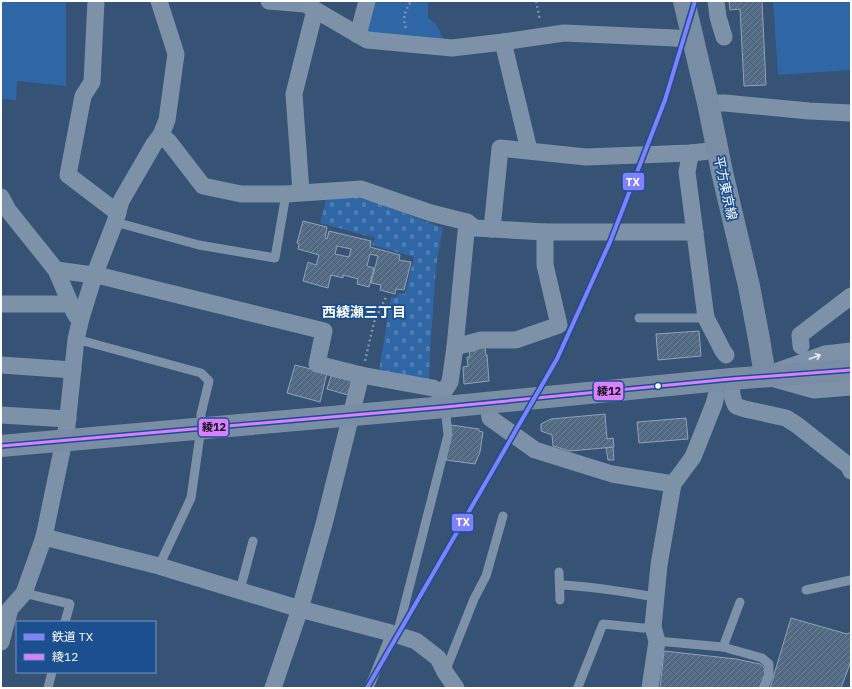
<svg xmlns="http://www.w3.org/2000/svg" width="852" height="689" font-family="'IBM Plex Sans','Noto Sans JP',sans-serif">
<defs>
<pattern id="cemetery-stones" width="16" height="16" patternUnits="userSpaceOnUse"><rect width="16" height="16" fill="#2f66a5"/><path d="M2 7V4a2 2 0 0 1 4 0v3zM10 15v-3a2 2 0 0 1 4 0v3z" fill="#4e7db2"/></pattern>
<pattern id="building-hatch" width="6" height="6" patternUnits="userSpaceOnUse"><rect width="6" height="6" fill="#526984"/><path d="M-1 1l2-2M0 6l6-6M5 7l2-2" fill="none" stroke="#6c8096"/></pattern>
</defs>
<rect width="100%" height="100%" fill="#365274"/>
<polygon fill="url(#cemetery-stones)" points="327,197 356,197 381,204 443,228 436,267 430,352 429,382 379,371 391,297 396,298 398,293 405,294 414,257 372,245 375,238 320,223"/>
<g fill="#2f66a5">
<polygon points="1,1 66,1 66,86 17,81 16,100 1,99"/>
<polygon points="369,1 428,1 428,18 436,24 446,44 360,34"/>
<polygon points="773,1 851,1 851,70 778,75"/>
</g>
<g fill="url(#building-hatch)" stroke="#92a2b6" fill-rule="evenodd">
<polygon points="729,1 762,1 766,85 744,86 740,9 730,10"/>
<path d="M303,221L327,227L325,238L327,239L329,231L371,241L370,247L400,255L399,260L411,262L404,290L396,289L395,294L380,290L381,285L371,283L378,256L370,254L367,266L374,268L369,287L357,284L358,279L343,275V278L331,275L328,288L303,281L308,262L316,265L319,255L298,249L299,244L297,243ZM337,246L351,249L349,257L335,254Z"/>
<polygon points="699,331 701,356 658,360 656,334"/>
<polygon points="485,347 486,355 487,355 489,381 464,384 463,367 468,366 467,357 470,357 469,351 475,351 475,348"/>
<polygon points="295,365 327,373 320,402 287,393"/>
<polygon points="331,376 352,381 348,395 327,389"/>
<polygon points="605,414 607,439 613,438 614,447 570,451 553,446 552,435 541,431 541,424 551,419"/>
<polygon points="686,418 688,439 639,443 637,422"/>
<polygon points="451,425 479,429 479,431 483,432 480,452 475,464 446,460"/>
<polygon points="613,447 614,460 608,460 606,448"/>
<polygon points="791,618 847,634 851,632 851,661 841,688 770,688"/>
<polygon points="664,651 736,659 760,664 764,667 765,675 759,688 660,688"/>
</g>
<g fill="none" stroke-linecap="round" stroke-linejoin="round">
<g stroke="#7d92a8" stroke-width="2.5" stroke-dasharray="2 3" stroke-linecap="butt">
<polyline points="536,1 540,20"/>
<path d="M406,28C402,16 405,12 411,1"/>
<polyline points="365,361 374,322 386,297"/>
</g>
<g stroke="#7d92a8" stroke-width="9">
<polyline points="115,222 199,245 275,258 286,194"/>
<polyline points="639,318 706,318"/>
<polyline points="76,339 201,373 209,381 201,414 201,428 191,498 159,566"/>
<polyline points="559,572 560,600"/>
<path d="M560,585C592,586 624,592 656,597"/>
<polyline points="240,590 253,541"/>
<polyline points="806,590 851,580"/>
<polyline points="24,593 70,604 65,622"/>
<polyline points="397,635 448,435 445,407"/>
<polyline points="657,641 723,647 762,658 769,664 769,674 764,688"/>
<polyline points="723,647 740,602"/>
<polyline points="445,672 474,599 486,576 503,516"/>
<polyline points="578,687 603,624 643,628 653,627"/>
<polyline points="48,688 52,672"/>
<polyline points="369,688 391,633"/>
</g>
<g stroke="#7d92a8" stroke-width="17">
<polyline points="96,1 92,82 83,96 68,175 118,213"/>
<polyline points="269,1 305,4 367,40 452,48 503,42 564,33 675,38 693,40"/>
<polyline points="716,1 718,17 724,37"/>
<polyline points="358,35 367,1"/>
<polyline points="503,42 529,150"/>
<polyline points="708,103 725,103 809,111 851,113"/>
<polyline points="161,135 169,142 203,186 241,194 286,194 361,189 431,213 467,222 475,228 545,232 695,232"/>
<polyline points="691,153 689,161 687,172 706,318 723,351 726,355"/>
<polyline points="301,192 294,94 315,10"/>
<polyline points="1,197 8,210 56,270 74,312 77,317 81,318"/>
<polyline points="492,229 500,148 586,157 691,153 718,150"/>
<polyline points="56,270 101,276 324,331 317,364 361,375 433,388 443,393"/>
<polyline points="1,304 66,304 70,303"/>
<polyline points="801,346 800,335 851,296"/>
<polyline points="455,347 481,340 516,340 559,325 545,265 545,232"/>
<polyline points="1,365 73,370"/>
<polyline points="778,371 825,354 851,351"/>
<polyline points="731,379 732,395 734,402 736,406 745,409 786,418 797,425 849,466 851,471"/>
<polyline points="775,379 814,390 851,387"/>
<polyline points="444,403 443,393 450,382 455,347 467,222"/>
<polyline points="488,403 490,418 535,450 612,474 673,484"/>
<polyline points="1,415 68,419"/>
<polyline points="44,537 159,566 300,609 391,633 416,641 438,658 445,672 456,688"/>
<polyline points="1,642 10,609 24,593 44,537 67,426 76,339 81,318 94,276 115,222 121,201 154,144 161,135 167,120 176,54 159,1"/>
<polyline points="273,688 300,609 324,524 361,375"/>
<polyline points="650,688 657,641 653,627 659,565 673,484 693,457 714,404 716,396"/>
</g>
<g stroke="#798da4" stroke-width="22">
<polyline points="684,1 708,103 722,172 749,286 759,339 765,376"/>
<polyline points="1,446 445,407 731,379 851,370"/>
</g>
<g stroke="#1b4f8f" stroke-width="6">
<polyline id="bus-1" points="1,446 445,407 731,379 851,370"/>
</g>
<use href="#bus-1" stroke="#d880ff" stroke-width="3"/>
<g stroke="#1b4f8f" stroke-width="7">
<polyline id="rail-1" points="367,688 557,359 610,242 665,100 695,1"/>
</g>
<use href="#rail-1" stroke="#8080ff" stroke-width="4"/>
</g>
<defs><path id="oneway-shaft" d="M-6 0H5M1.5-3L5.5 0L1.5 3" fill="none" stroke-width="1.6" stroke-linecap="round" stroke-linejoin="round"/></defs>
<use stroke="#e5e9ee" href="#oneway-shaft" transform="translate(815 357) rotate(-20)"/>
<circle fill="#fff" stroke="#1b4f8f" stroke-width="1.5" cx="658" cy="386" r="3.5"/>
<g text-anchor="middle" stroke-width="3.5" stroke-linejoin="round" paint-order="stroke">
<g font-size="13" fill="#fff" stroke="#1b4f8f">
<text transform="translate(726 188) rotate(78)" y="5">平方東京線</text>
</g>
<g font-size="14" font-weight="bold" fill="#fff" stroke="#1b4f8f">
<text x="364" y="317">西綾瀬三丁目</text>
</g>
</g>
<g stroke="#1b4f8f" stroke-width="1.5">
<rect x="622" y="172" width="23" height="19" rx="4" fill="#8080ff"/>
<rect x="593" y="381" width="31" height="20" rx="4" fill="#d880ff"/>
<rect x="198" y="418" width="31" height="19" rx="4" fill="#d880ff"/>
<rect x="451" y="513" width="23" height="19" rx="4" fill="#8080ff"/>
</g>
<g font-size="11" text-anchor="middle" font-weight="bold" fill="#fff">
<text x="633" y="186">TX</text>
<text x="463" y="526">TX</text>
</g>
<g font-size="11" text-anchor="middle" font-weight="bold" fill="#111">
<text x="609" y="395">綾12</text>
<text x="214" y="431">綾12</text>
</g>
<rect width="852" height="689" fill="none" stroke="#ffffff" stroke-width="4"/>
<rect x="16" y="621" width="140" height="52" fill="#1b4f8f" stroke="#7695bc"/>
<rect x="24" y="634" width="20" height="6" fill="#8080ff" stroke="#7695bc"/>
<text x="52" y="641" font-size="12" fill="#ffffff">鉄道 TX</text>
<rect x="24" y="654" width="20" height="6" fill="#d880ff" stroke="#7695bc"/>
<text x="52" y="661" font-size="12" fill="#ffffff">綾12</text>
</svg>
